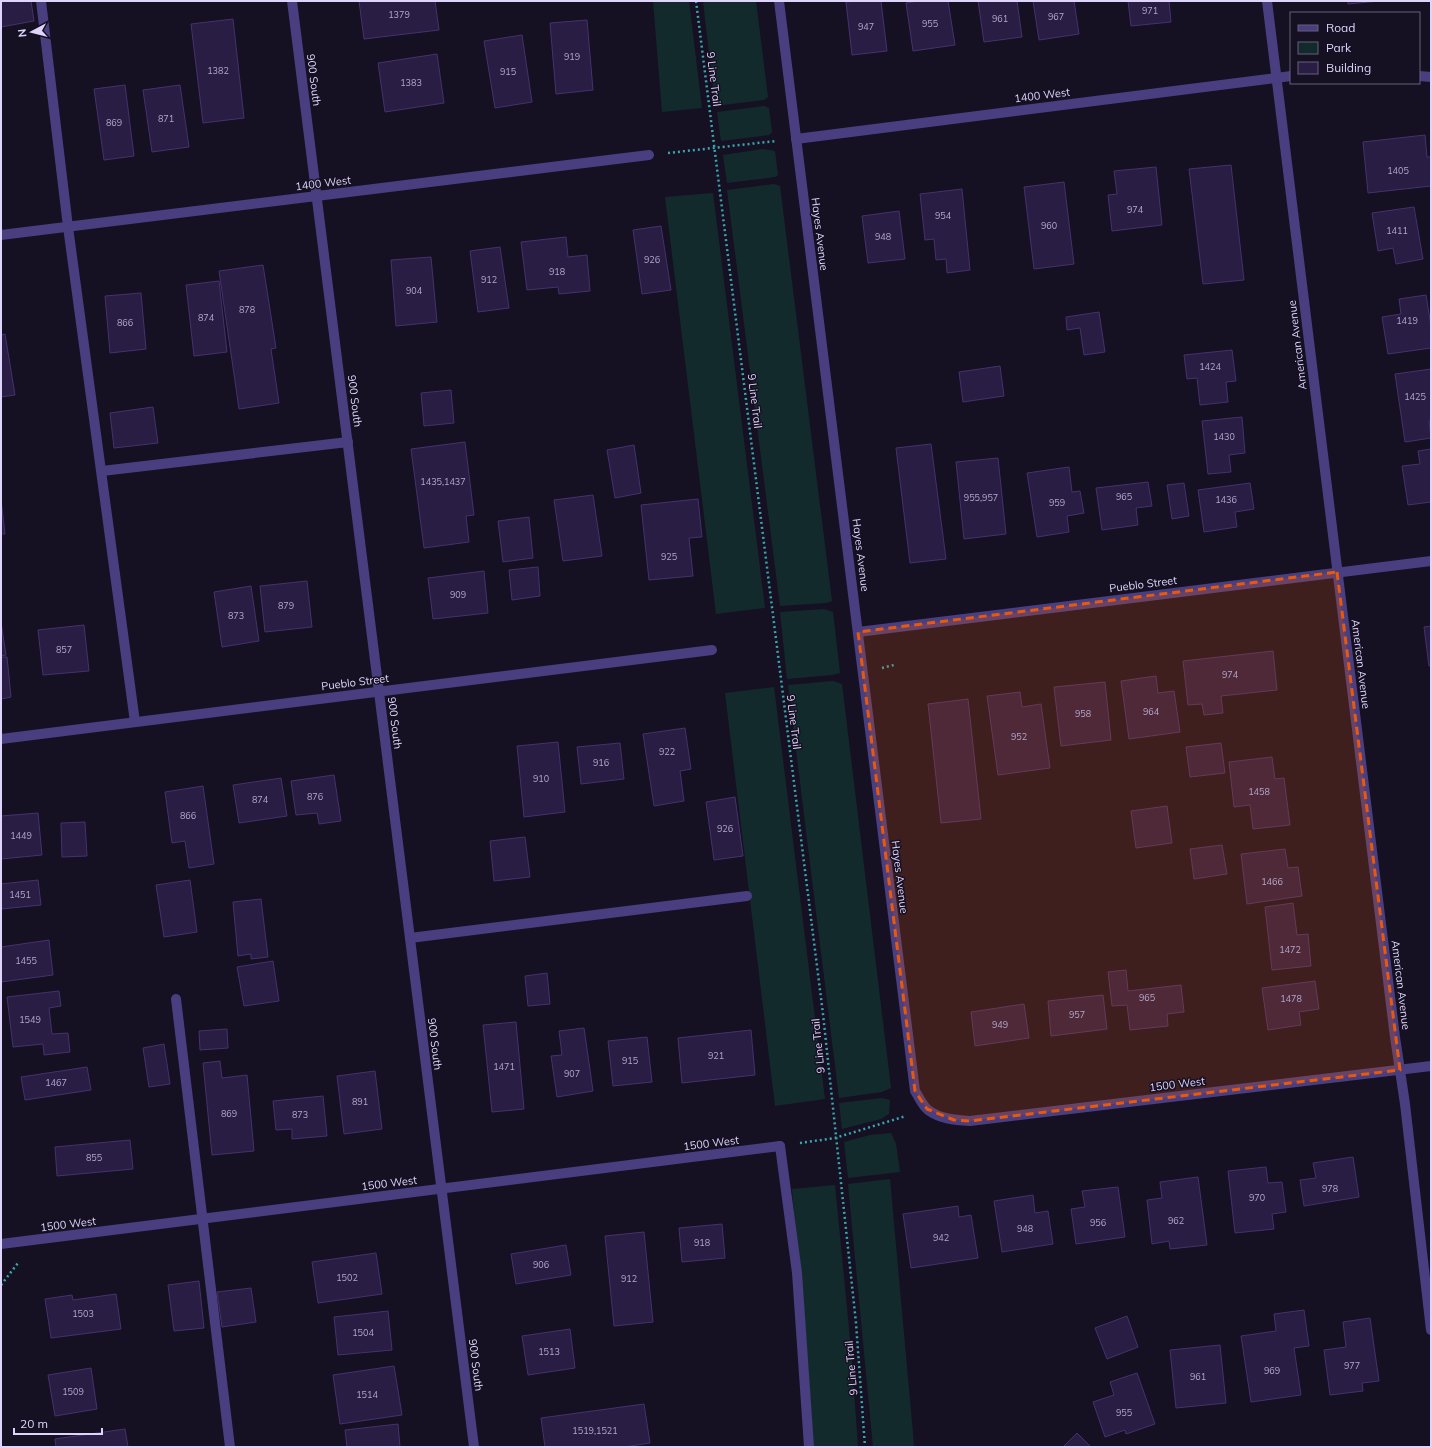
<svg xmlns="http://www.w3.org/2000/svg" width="1432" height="1448" font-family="Mulish,sans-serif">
<rect width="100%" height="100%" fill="#161023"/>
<g fill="#132a2d">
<polygon points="653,1 689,1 702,108 662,112"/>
<polygon points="703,1 756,1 768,97 764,100 715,106"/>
<polygon points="764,106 769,108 772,132 769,135 721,141 717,112"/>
<polygon points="763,149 775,151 778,175 775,177 727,183 723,155"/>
<polygon points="774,184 780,186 832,601 826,603 780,606 727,190"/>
<polygon points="713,193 765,608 716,614 665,197"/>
<polygon points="824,609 833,612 840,673 832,675 787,679 780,612"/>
<polygon points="833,681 842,684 891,1088 882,1092 839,1098 788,685"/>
<polygon points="774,687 825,1099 775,1106 725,693"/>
<polygon points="882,1098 890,1100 889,1114 881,1119 842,1129 839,1103"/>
<polygon points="891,1133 896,1144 900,1172 848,1178 844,1142 870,1135"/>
<polygon points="890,1179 913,1433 914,1447 873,1447 848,1184"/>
<polygon points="835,1185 851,1349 858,1447 812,1447 792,1189"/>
</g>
<g fill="#2a1d43" stroke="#45316e">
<polygon points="1,1 31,1 34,21 1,27"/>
<polygon points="359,1 435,1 439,30 364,39"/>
<polygon points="856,1 881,1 887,51 852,55 846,2"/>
<polygon points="918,1 948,1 955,45 913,51 906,3"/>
<polygon points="978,1 1017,1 1022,37 984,42"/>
<polygon points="1033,1 1074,1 1079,34 1039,40"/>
<polygon points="1128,1 1169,1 1171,22 1131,26"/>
<polygon points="1348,1 1379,1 1348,4"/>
<polygon points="233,19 244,118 203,123 191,24"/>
<polygon points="587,20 593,90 556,94 550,23"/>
<polygon points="522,35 532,102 495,108 484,41"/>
<polygon points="437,54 444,103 385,112 378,63"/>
<polygon points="125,85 134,156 104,160 94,89"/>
<polygon points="180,85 189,147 152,152 143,90"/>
<polygon points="1425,135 1427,157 1431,157 1431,186 1368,193 1363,142"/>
<polygon points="1231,165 1244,280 1203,284 1189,169"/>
<polygon points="1156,167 1162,225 1112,231 1108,195 1117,194 1114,171"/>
<polygon points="1064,182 1074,264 1034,269 1024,187"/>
<polygon points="962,189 970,270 947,273 946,259 936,260 934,239 925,240 920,194"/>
<polygon points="1414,207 1423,259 1396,264 1393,248 1378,251 1372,213"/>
<polygon points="899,211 905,259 868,263 862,216"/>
<polygon points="661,226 671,290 642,294 633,230"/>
<polygon points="566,237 568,257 587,255 590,291 559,294 558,287 527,290 521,242"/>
<polygon points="500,247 509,308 478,312 470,251"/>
<polygon points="431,257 437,322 396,326 391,260"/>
<polygon points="263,265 276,348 271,349 279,403 239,409 219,271"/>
<polygon points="219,281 227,352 194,356 186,285"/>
<polygon points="141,293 146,349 110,353 105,296"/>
<polygon points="1426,295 1431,326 1431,348 1388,354 1382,317 1401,314 1399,299"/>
<polygon points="1099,312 1105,352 1084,355 1080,328 1067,330 1066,317"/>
<polygon points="5,334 15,395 1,397 1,335"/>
<polygon points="1232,350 1236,381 1226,382 1228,402 1200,405 1197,378 1187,379 1184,355"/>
<polygon points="1000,366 1004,396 963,402 959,372"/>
<polygon points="1431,369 1431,420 1429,421 1431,438 1405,442 1395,374"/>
<polygon points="451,390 454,423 424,426 421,393"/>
<polygon points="153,407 158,443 114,448 110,413"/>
<polygon points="1242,417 1245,453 1229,455 1231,472 1208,474 1202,421"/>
<polygon points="465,442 474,515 466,516 469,542 424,548 411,449"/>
<polygon points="931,444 946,559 910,563 896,448"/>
<polygon points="634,445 641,493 615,498 607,450"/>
<polygon points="1431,449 1431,502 1408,505 1402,466 1420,464 1418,451"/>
<polygon points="998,458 1006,534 964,539 956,462"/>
<polygon points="1069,467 1072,492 1080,491 1084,513 1067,516 1069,532 1037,537 1027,473"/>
<polygon points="1148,482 1152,506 1136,508 1138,525 1102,530 1096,488"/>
<polygon points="1184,483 1189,516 1172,519 1167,485"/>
<polygon points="1250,483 1254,509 1235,512 1237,527 1204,532 1198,490"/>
<polygon points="593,495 602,556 563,561 554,500"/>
<polygon points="1,499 5,534 1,534"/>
<polygon points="698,499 702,537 689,538 693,576 649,580 641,505"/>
<polygon points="529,517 533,558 503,562 498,521"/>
<polygon points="538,567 540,596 512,600 509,570"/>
<polygon points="484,571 488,613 433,619 428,578"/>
<polygon points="307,581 312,627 265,632 260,586"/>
<polygon points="251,586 259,641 222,647 214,592"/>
<polygon points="1,622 6,655 1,656"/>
<polygon points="84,625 89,671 43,675 38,630"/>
<polygon points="1431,626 1431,666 1429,666 1424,627"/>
<polygon points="1273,651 1277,690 1221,696 1223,713 1204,715 1202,704 1188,705 1183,661"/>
<polygon points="1,657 7,657 11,697 1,699"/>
<polygon points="1156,676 1158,693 1174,691 1180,732 1129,739 1121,681"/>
<polygon points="1105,682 1111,740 1061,746 1054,687"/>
<polygon points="1020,692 1022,707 1041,704 1050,768 998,775 987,696"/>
<polygon points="968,699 981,819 941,823 928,704"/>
<polygon points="685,728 691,769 680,771 684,801 654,806 643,734"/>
<polygon points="558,742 565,812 524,817 517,746"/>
<polygon points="620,743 624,779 581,784 577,747"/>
<polygon points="1221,743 1225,773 1190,777 1186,747"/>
<polygon points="1272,757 1275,779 1284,778 1290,825 1253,829 1250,805 1234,807 1229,762"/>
<polygon points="334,775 341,821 319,824 317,813 296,815 291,781"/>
<polygon points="281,778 287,816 239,823 233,785"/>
<polygon points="203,786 214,864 189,868 185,841 172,843 165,792"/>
<polygon points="735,797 743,856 714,860 706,802"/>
<polygon points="1167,806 1172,843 1136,848 1131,811"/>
<polygon points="38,813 42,855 1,859 1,816"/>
<polygon points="85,822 87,856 62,857 61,823"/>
<polygon points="525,837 530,877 494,881 490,841"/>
<polygon points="1222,845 1227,874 1194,879 1190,849"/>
<polygon points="1285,849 1288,868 1298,867 1302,896 1247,904 1241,854"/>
<polygon points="38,880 41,905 1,909 1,884"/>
<polygon points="190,880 197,932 164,937 156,885"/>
<polygon points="261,899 268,957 251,959 251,954 238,956 233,902"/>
<polygon points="1293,903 1297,935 1308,934 1311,966 1272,970 1265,907"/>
<polygon points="49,940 53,975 1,982 1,947"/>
<polygon points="273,961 279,1001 244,1006 237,967"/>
<polygon points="1126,970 1128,991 1181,985 1184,1012 1167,1014 1168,1026 1130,1030 1127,1005 1112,1006 1108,972"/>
<polygon points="547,973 550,1004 528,1006 525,976"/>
<polygon points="1315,981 1319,1009 1299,1012 1301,1025 1268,1030 1262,988"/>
<polygon points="59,991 61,1006 49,1008 52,1034 68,1033 70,1052 44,1055 43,1044 13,1047 7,997"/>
<polygon points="1103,995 1107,1029 1051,1036 1048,1001"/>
<polygon points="1024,1004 1029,1038 975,1046 971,1012"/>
<polygon points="516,1022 524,1109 492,1112 483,1025"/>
<polygon points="584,1028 593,1091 557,1097 551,1056 562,1055 559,1031"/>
<polygon points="227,1029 228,1048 200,1050 199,1031"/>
<polygon points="751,1030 755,1075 682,1083 678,1038"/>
<polygon points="647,1037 652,1082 613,1086 608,1041"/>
<polygon points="164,1044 170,1084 149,1087 143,1048"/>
<polygon points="220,1061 222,1078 247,1075 254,1151 212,1155 203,1063"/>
<polygon points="87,1067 91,1090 25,1100 21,1077"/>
<polygon points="375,1071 382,1129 344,1134 337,1076"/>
<polygon points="323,1096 327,1136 292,1139 292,1129 276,1130 273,1101"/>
<polygon points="130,1140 133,1169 57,1176 55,1147"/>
<polygon points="1353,1157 1359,1197 1304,1206 1300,1180 1316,1178 1313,1163"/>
<polygon points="1266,1167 1268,1183 1282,1182 1286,1212 1272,1214 1274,1229 1235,1233 1228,1171"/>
<polygon points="1198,1177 1207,1245 1170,1249 1169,1241 1152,1244 1147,1200 1162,1198 1160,1182"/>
<polygon points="1118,1187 1125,1237 1076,1244 1071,1209 1085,1207 1082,1191"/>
<polygon points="1033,1195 1035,1213 1048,1211 1053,1244 1002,1252 994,1201"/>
<polygon points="958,1206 959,1217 971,1215 978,1258 911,1268 903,1214"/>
<polygon points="722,1224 725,1258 682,1262 679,1228"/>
<polygon points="644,1232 653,1322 614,1326 605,1236"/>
<polygon points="566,1245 571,1275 516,1284 511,1254"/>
<polygon points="376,1253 382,1294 318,1303 312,1262"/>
<polygon points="199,1281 204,1328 174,1331 168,1285"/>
<polygon points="251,1288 256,1322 222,1327 217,1292"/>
<polygon points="116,1294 121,1329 51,1338 45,1299 72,1295 73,1300"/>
<polygon points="1304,1310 1309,1346 1294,1348 1301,1395 1251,1402 1241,1336 1276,1331 1274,1314"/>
<polygon points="388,1311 392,1350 338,1355 334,1317"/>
<polygon points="1127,1316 1138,1347 1107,1359 1095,1328"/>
<polygon points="1370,1318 1379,1381 1362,1383 1363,1391 1330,1395 1324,1350 1346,1347 1343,1322"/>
<polygon points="570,1329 575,1368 528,1375 522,1336"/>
<polygon points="1220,1345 1226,1403 1176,1408 1170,1350"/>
<polygon points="394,1366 402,1415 340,1424 333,1375"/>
<polygon points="91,1368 97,1409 55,1416 48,1375"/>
<polygon points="1137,1373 1155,1424 1126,1434 1125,1430 1105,1437 1093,1402 1114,1395 1110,1382"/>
<polygon points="644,1404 650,1443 624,1447 545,1447 541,1418"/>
<polygon points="398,1424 400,1447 347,1447 345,1430"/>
<polygon points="125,1429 128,1447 56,1447 55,1439"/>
<polygon points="1077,1433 1091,1447 1063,1447"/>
</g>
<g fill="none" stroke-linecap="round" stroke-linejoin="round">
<g stroke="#37a6af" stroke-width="2.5" stroke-dasharray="2 3" stroke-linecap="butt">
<polyline points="696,1 823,1014 856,1323 865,1447"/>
<polyline points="668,153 776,141"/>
<polyline points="882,668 894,665"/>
<polyline points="800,1143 835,1138 906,1116"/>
<polyline points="1,1285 18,1263"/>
</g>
<g stroke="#493e7f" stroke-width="10">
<polyline points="41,1 68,227 135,722"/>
<polyline points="102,471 348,442"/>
<polyline points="410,938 747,896"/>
<polyline points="176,999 230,1447"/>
<polyline points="780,1146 797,1273 809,1447"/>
</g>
<g stroke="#493e7f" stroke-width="10">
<polyline points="292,1 474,1447"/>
<path d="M779,1L915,1091C919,1097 922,1105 928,1110C940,1119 955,1120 970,1121L1431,1066"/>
<polyline points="1267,1 1395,1037 1405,1104 1431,1330"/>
<polyline points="1419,76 1431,77"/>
<polyline points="796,139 1291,76"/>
<polyline points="1,235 649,155"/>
<polyline points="858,632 1431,561"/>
<polyline points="1,739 712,650"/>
<polyline points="1,1244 780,1146"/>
</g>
</g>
<path fill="#e8590c" fill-opacity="0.2" stroke="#e8590c" stroke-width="3" stroke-dasharray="8 5" stroke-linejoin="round" d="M1337,572L1400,1070L970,1121L954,1120L927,1109L915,1091L858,632Z"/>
<g text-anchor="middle" stroke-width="3" stroke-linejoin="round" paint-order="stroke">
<g font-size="9" fill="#b2a7ce">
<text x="1150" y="14">971</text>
<text x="399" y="18">1379</text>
<text x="1056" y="20">967</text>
<text x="1000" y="22">961</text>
<text x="930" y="27">955</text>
<text x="866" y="30">947</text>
<text x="572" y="60">919</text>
<text x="218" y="74">1382</text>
<text x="508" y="75">915</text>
<text x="411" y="86">1383</text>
<text x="166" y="122">871</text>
<text x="114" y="126">869</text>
<text x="1398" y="174">1405</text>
<text x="1135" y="213">974</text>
<text x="943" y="219">954</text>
<text x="1049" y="229">960</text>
<text x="1397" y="234">1411</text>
<text x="883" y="240">948</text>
<text x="652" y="263">926</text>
<text x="557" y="275">918</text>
<text x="489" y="283">912</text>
<text x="414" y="294">904</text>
<text x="247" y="313">878</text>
<text x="206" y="321">874</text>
<text x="1407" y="324">1419</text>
<text x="125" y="326">866</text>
<text x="1210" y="370">1424</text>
<text x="1415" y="400">1425</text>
<text x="1224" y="440">1430</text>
<text x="443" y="485">1435,1437</text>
<text x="1124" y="500">965</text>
<text x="981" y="501">955,957</text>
<text x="1226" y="503">1436</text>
<text x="1057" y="506">959</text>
<text x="669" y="560">925</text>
<text x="458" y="598">909</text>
<text x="286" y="609">879</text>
<text x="236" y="619">873</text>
<text x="64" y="653">857</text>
<text x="1230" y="678">974</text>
<text x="1151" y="715">964</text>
<text x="1083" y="717">958</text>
<text x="1019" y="740">952</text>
<text x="667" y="755">922</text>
<text x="601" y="766">916</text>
<text x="541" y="782">910</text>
<text x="1259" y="795">1458</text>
<text x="315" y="800">876</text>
<text x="260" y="803">874</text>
<text x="188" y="819">866</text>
<text x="725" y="832">926</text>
<text x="21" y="839">1449</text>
<text x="1272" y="885">1466</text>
<text x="20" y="898">1451</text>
<text x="1290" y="953">1472</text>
<text x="26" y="964">1455</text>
<text x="1147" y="1001">965</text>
<text x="1291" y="1002">1478</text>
<text x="1077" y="1018">957</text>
<text x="30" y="1023">1549</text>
<text x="1000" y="1028">949</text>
<text x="716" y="1059">921</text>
<text x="630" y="1064">915</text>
<text x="504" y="1070">1471</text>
<text x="572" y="1077">907</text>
<text x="56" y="1086">1467</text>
<text x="360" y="1105">891</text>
<text x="229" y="1117">869</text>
<text x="300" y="1118">873</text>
<text x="94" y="1161">855</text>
<text x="1330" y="1192">978</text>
<text x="1257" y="1201">970</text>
<text x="1176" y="1224">962</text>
<text x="1098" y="1226">956</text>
<text x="1025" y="1232">948</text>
<text x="941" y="1241">942</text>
<text x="702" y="1246">918</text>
<text x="541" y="1268">906</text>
<text x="347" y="1281">1502</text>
<text x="629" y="1282">912</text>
<text x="83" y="1317">1503</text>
<text x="363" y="1336">1504</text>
<text x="549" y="1355">1513</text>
<text x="1352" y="1369">977</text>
<text x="1272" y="1374">969</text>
<text x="1198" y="1380">961</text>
<text x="73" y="1395">1509</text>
<text x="367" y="1398">1514</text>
<text x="1124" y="1416">955</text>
<text x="595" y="1434">1519,1521</text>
</g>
<g font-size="11" fill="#dfd5fc" stroke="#161023">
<text transform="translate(714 79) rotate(83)" y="4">9 Line Trail</text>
<text transform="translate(314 80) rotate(83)" y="4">900 South</text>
<text transform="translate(1042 95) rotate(-7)" y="4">1400 West</text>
<text transform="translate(323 183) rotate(-7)" y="4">1400 West</text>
<text transform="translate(820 234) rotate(83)" y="4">Hayes Avenue</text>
<text transform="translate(1297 345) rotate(-97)" y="4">American Avenue</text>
<text transform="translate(355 401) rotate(83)" y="4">900 South</text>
<text transform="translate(755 401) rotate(83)" y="4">9 Line Trail</text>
<text transform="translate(861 555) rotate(83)" y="4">Hayes Avenue</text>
<text transform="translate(1143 584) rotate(-7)" y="4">Pueblo Street</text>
<text transform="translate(1361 664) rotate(83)" y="4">American Avenue</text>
<text transform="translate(355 682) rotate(-7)" y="4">Pueblo Street</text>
<text transform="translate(794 722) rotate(83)" y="4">9 Line Trail</text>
<text transform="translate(395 723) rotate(83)" y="4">900 South</text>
<text transform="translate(900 877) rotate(83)" y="4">Hayes Avenue</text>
<text transform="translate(1401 985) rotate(83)" y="4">American Avenue</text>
<text transform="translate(435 1044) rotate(83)" y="4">900 South</text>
<text transform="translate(818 1046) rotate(-96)" y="4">9 Line Trail</text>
<text transform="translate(1177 1084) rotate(-7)" y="4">1500 West</text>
<text transform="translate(711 1143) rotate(-7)" y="4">1500 West</text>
<text transform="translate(389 1183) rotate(-7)" y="4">1500 West</text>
<text transform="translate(68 1224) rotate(-7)" y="4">1500 West</text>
<text transform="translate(476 1365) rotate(83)" y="4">900 South</text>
<text transform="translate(851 1368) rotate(-95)" y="4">9 Line Trail</text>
</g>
</g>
<rect width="1432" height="1448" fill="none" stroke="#dfd5fc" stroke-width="4"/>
<rect x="1290" y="12" width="130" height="72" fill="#161023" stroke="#665f7a"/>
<rect x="1298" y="25" width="20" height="6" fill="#493e7f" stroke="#665f7a"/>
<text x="1326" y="32" font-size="12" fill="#dfd5fc">Road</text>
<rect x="1298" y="42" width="20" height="12" fill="#132a2d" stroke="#665f7a"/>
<text x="1326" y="52" font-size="12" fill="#dfd5fc">Park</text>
<rect x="1298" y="62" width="20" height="12" fill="#2a1d43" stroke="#665f7a"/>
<text x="1326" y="72" font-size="12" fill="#dfd5fc">Building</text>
<g transform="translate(32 32) rotate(263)" stroke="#161023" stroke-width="3" paint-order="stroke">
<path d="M0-3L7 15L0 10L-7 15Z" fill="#dfd5fc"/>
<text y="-6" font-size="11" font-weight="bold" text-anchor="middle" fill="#dfd5fc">N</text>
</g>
<path d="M14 1428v6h88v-6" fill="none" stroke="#dfd5fc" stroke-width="2"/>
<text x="20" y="1428" font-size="12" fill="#dfd5fc" stroke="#161023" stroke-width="3" paint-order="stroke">20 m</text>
</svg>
